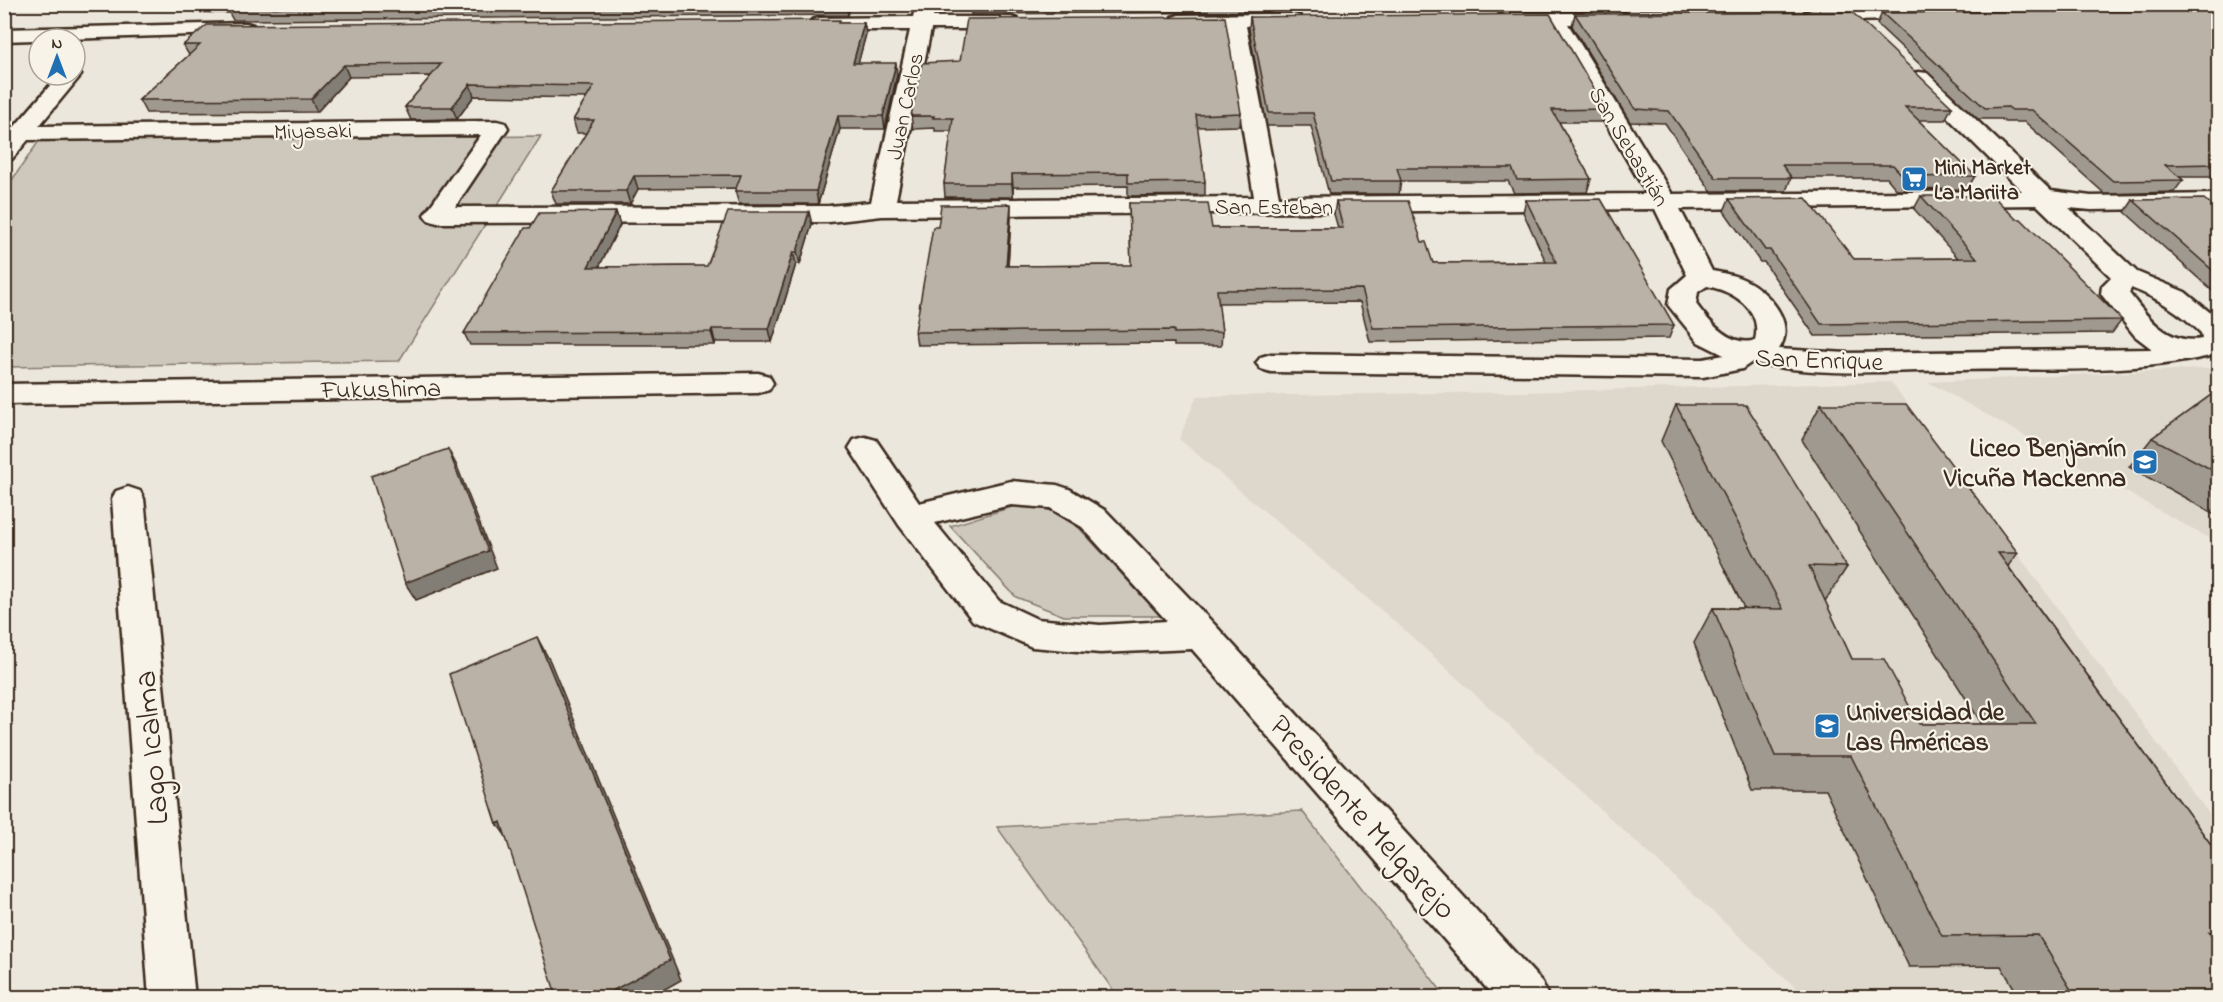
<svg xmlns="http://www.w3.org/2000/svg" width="2223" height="1002" font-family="'Indie Flower',sans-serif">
<rect width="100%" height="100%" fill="#ece7dc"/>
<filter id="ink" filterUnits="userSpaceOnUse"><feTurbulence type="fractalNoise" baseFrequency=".0167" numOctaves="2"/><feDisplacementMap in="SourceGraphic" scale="12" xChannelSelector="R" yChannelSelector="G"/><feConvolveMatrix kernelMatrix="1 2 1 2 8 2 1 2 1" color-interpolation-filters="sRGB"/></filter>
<g filter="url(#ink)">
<g fill="#ddd7cc">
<polygon points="2218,368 2218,543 1928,382"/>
<polygon points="1891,382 2218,826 2218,997 1806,997 1400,626 1179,439 1197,396 1522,392"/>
</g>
<g fill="#cec8bc" stroke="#84796d" stroke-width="1.5">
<polygon points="541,136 399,361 5,367 5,190 39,141"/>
<polygon points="1022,504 1066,514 1161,616 1064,616 1016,597 950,526"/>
<polygon points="1302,811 1446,997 1118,997 997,827"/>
</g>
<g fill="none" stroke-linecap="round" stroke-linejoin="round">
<g stroke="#3b2a1e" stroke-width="5">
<g id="street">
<path d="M916,4H936L933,17H1011L1018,19L1021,23L1018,27L1011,29H931L896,200L1254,197L1226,27H1179L1172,25L1169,21L1172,17L1179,15L1293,14L1300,16L1303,20L1300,24L1246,26L1279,197L1647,194L1548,25L1499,23L1496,19L1499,15L1506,13L1620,12L1627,14L1630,18L1627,22L1620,24H1568L1672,194L2022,191L1908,78L1911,73L1919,72L1927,73L2051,191L2091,196L2218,194V208L2091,210L2069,208L2137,272L2185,292L2218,319V354C2136,375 2046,368 1961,370C1892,371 1820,378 1752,362L1742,369L1703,377L1271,372L1261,369L1256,363L1261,357L1271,354L1703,359L1724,355L1698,342L1668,305L1671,289L1687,275L1655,209L882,216L829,222L437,223L428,220L424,215L481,135L28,140L12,159L4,161V139L59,75H75V70L81,75L39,126L497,121L505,123L508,128L455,207L829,206L871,202L910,30H819L812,28L809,24L812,20L819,18L913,17ZM2037,205L2111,277L2102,286L2101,294L2135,336L2152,349L1847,353L1779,349C1797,323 1768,291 1745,280C1735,275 1723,273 1712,271L1680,209ZM1707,286C1733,291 1763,309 1755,340C1731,348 1709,322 1696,304L1698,292ZM2131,288C2158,298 2180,312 2201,333L2202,339C2168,345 2148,318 2129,293Z"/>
<polygon points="1926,9 1933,11 1936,15 1933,19 1812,22 1805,20 1802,16 1805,12 1812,10"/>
<polygon points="246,23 253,25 256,29 253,33 4,41 4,29"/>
<polygon points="758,373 769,376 773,383 769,390 758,393 4,404 4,384"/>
<path d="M865,437L876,440L919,503L1011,481L1057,485L1069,489L1106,511L1214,624L1542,982L1549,998H1495L1192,649L1100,653L1032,647L973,621L899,525L849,448L854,440ZM1011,505L1050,508L1082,527L1167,621L1100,625L1037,619L999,601L935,523Z"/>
<polygon points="128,487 140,491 144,499 195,998 149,998 112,499 116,491"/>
</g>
</g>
<use href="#street" fill="#f7f3e8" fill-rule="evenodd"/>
</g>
<g fill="#a09990" stroke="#3b2a1e" stroke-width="1.5">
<polygon points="189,4 851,4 848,15 233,20 229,13 194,12"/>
<polygon points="970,4 1272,4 1271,12 971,14"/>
<polygon points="1490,4 1837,4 1835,8 1494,10"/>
<polygon points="1856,4 2218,4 2218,5 1859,8"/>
<polygon points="2218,10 2218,177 2179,177 2183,180 2174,192 2105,194 2025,122 2005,122 2001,119 1978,119 1877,24 1882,13"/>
<polygon points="1575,14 1952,107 1945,120 1918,120 1975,176 1967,189 1897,190 1887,178 1791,178 1786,191 1711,191 1665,123 1630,122 1572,26"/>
<polygon points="1250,17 1606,109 1602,122 1559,122 1591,179 1587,192 1514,193 1508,181 1401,181 1399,194 1329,194 1311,126 1267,126 1249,29"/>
<polygon points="841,23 864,23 866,34 858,63 897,75 885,129 840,129 818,204 739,204 735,191 736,188 638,189 630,204 556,204 551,191 587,133 577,133 573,120 587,98 474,96 457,119 411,120 405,107 431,76 349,77 317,112 146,113 139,100 189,55 183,45"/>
<polygon points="1241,113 1240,126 1197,127 1205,182 1205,195 1128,196 1128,186 1013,187 1013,197 945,197 944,184 952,131 935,131 935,128 913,129 911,116"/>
<polygon points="1921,196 2122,320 2112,333 1815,336 1764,262 1760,262 1724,211 1729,199 1854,259 1958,258 1914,209"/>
<polygon points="1526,200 1674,325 1669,338 1370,342 1360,302 1218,303 1222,332 1221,346 1174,346 1174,343 917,345 915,332 938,227 1011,217 1008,266 1131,265 1129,203 1212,228 1338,228 1334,214 1336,201 1422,242 1433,263 1546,262 1523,212"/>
<polygon points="2133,200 2218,210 2218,296 2125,212"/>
<polygon points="616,212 620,225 599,267 707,266 812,224 800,264 796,264 772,342 715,342 715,345 470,345 464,333 530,228"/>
<polygon points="2218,390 2218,516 2129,467 2152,438"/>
<polygon points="1821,404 2018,553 2008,566 2218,854 2218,998 2020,998 2001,966 1909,967 1825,790 1752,790 1694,643 1713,608 1744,608 1661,441 1676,405 1847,567 1825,601 1852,659 1919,724 1982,724 1802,440"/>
</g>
<g fill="#827d75" stroke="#3b2a1e" stroke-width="1.5">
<polygon points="846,4 851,4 848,15"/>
<polygon points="864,23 866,34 855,75 853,63"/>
<polygon points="896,63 897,75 885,129 883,116"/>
<polygon points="344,65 349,77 317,112 311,99"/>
<polygon points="470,84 474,96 457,119 452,107"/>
<polygon points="838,116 840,129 818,204 816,191"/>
<polygon points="1012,174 1013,187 1013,197 1012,184"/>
<polygon points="634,176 638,189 630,204 626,191"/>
<polygon points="1011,204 1011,217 1007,279 1006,266"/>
<polygon points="616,212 620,225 593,279 588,267"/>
<polygon points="809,212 812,224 800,264 797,252"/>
<polygon points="793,252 796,264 772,342 769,329"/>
<polygon points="712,329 715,342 715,345 711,332"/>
<polygon points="448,449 457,466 497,568 416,600 405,583"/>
<polygon points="537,637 550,661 681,980 649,998 599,998"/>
<polygon points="501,822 513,846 497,824"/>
</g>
<g fill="#bab2a7" stroke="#3b2a1e" stroke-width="1.5">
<polygon points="231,4 678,4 227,8"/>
<polygon points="2218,10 2218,164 2165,165 2183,180 2113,181 2032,110 2012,110 2008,107 1985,108 1882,13"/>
<polygon points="1852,12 1952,107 1905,107 1975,176 1904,177 1893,165 1782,165 1792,178 1716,178 1669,111 1635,109 1575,14"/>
<polygon points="1550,14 1606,109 1552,110 1591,179 1517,180 1512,168 1397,168 1401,181 1331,181 1313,113 1269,113 1250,17"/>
<polygon points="1225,17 1241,113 1196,115 1205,182 1128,183 1128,173 1012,174 1012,184 944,184 953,118 933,118 934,116 911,116 922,63 960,61 967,19"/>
<polygon points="840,20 839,23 864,23 853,63 896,63 883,116 838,116 816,191 735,191 741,175 634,176 626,191 551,191 594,120 573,120 594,86 470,84 452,107 405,107 441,64 344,65 311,99 139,100 200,45 183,45 207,25"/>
<polygon points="1921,196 1993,196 2016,219 2021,219 2122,320 1821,324 1770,250 1765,250 1729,199 1806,198 1854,259 1977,258"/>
<polygon points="1601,199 1674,325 1373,328 1362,289 1217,290 1222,332 1174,333 1174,330 915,332 933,227 938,227 941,205 1011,204 1006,266 1131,265 1129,203 1208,203 1212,228 1343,228 1336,201 1408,201 1422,242 1426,242 1433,263 1556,262 1526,200"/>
<polygon points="2204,199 2218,210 2218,275 2133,200"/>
<polygon points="616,212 588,267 707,266 728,212 809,212 797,252 793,252 769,329 712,329 711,332 464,333 525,228 530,228 539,213"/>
<polygon points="2218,390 2218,473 2152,438"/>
<polygon points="1821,404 1906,404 2018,553 1998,553 2218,854 2218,932 2209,932 2218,945 2218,998 2076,998 2038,935 1942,936 1851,756 1775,756 1713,608 1783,609 1676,405 1746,405 1847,567 1809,566 1852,659 1884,659 1919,724 2036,724"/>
<polygon points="448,449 488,551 405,583 371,476"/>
<polygon points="537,637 670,960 599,998 557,998 501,822 497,824 449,674"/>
</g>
</g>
<defs>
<g id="supermarket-square" transform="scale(1.35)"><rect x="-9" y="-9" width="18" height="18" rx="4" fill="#1f6fb2" stroke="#f7f3e8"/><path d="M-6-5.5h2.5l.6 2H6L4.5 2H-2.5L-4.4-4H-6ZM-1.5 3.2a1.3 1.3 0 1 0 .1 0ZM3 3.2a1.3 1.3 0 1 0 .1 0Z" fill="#fff"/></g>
<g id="school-square" transform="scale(1.35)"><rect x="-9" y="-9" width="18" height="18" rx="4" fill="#1f6fb2" stroke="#f7f3e8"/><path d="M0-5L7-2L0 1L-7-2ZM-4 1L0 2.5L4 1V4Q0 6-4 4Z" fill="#fff"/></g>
<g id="university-square" transform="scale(1.35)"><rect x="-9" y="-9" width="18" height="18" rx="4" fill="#1f6fb2" stroke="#f7f3e8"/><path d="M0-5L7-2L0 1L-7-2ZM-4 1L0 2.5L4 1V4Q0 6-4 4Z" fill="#fff"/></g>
</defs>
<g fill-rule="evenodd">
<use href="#supermarket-square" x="1914" y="179"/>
<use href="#school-square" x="2145" y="462"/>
<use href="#university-square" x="1827" y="726"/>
</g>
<g text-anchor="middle" stroke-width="4.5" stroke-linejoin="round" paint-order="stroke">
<g font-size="22" fill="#3b2a1e" stroke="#f7f3e8">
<text transform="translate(904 106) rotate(-78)" y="8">Juan Carlos</text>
<text transform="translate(313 130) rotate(-1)" y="8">Miyasaki</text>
<text transform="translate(1630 146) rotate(59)" y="8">San Sebastián</text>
<text x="1274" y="214">San Esteban</text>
</g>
<g font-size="22" font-weight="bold" fill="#3b2a1e" stroke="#f7f3e8" text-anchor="start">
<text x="1934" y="174">Mini Market<tspan x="1934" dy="25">La Mariita</tspan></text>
</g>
<g font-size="26" fill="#3b2a1e" stroke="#f7f3e8">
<text transform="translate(1819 359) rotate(2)" y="9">San Enrique</text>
<text transform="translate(381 388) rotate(-1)" y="9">Fukushima</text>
</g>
<g font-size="26" font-weight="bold" fill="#3b2a1e" stroke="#f7f3e8" text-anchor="end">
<text x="2126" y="456">Liceo Benjamín<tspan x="2126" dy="30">Vicuña Mackenna</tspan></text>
<text x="1846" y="720" text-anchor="start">Universidad de<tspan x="1846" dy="30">Las Américas</tspan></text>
</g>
<g font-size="32" fill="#3b2a1e" stroke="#f7f3e8">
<text transform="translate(150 748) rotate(-95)" y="11">Lago Icalma</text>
<text transform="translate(1364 816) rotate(48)" y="11">Presidente Melgarejo</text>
</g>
</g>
<rect width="2223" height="1002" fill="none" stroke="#f7f3e8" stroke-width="24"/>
<rect x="12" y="12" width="2199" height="978" fill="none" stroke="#3b2a1e" stroke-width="2" filter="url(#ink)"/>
<g transform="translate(57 57)"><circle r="28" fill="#f7f3e8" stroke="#aca397" stroke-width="1.5"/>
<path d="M0-4.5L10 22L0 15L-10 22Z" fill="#1f6fb2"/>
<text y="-9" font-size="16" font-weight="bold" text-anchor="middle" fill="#3b2a1e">N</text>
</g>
</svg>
